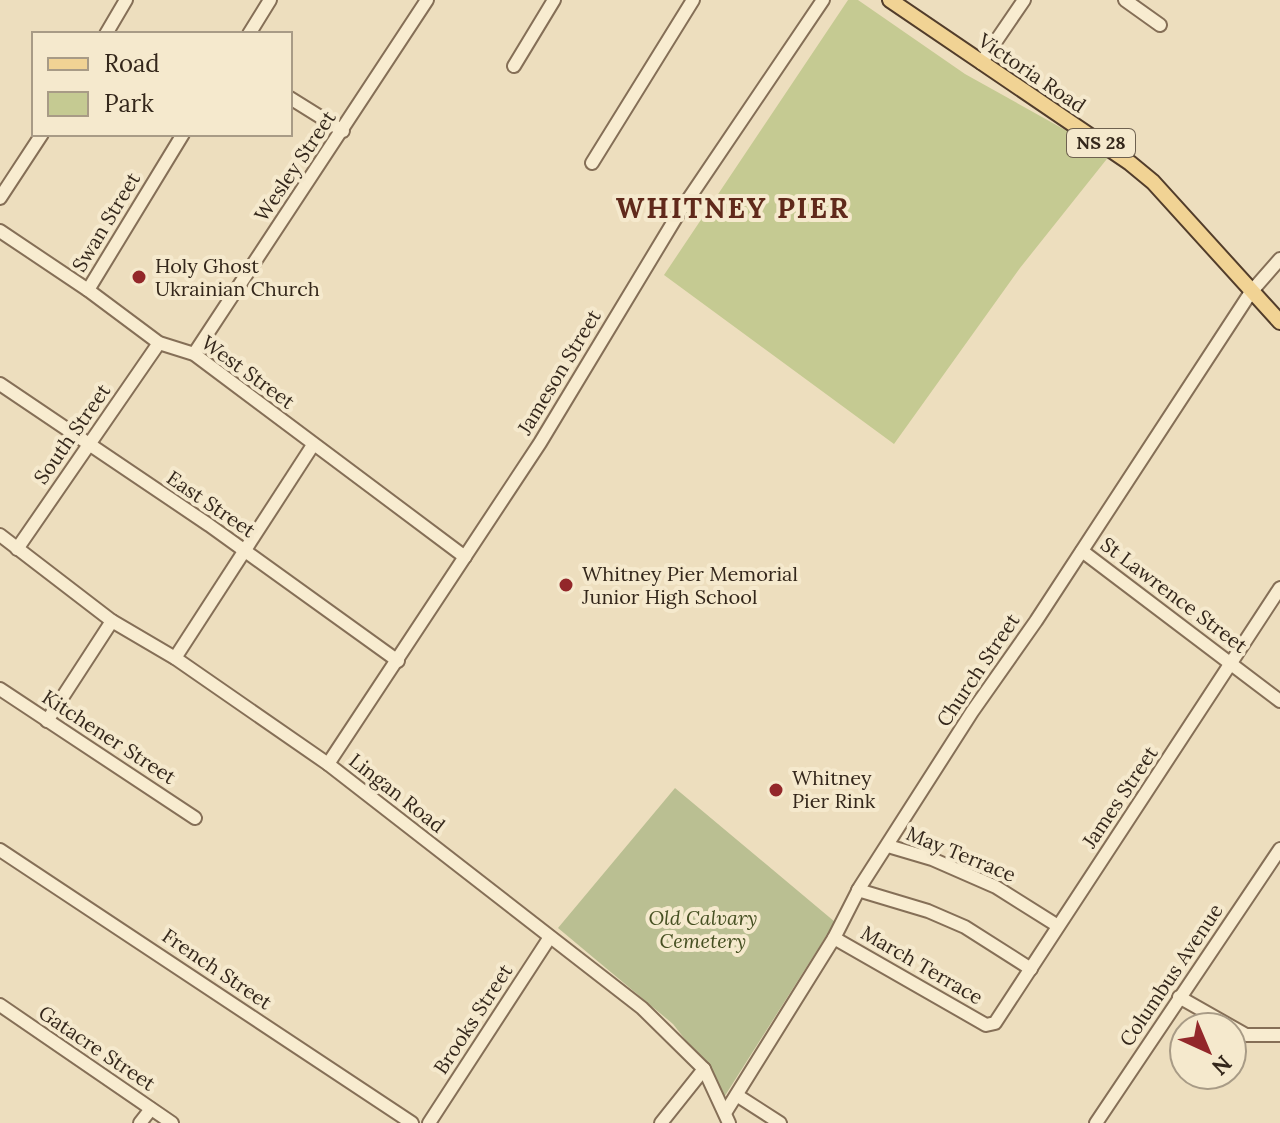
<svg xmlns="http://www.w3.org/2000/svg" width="1280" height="1123" font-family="Lora,serif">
<rect width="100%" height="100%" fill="#eddebe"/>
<polygon fill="#c5ca92" points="848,0 858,0 965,74 1110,155 1020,268 894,444 664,275"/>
<polygon fill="#babf92" points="675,788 835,922 721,1102 705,1065 673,1024 558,928"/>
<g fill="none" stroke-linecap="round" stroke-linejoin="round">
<g stroke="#856f57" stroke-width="16">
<g id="minor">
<polyline points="1125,0 1160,25"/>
<polyline points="106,34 126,0"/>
<polyline points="249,34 270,0"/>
<polyline points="981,63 1024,0"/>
<polyline points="514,66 554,0"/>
<polyline points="290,98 343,131"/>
<polyline points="592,163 693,0"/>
<polyline points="0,198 42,134"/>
<polyline points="0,231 88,290 159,343 194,354 465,557"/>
<polyline points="88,290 183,134"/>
<polyline points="194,354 427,0"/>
<polyline points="0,384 209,525 398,661"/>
<polyline points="0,535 112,621 175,658 328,764 642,1008 704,1069 729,1123"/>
<polyline points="17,549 159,343"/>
<polyline points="1082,551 1280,701"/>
<polyline points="175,658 313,445"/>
<polyline points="0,689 195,818"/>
<polyline points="47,721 112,621"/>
<polyline points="328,764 540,443 677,216 823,0"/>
<polyline points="888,846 932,859 996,887 1058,926"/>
<polyline points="0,850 412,1123"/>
<polyline points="858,890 928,911 965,927 1031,969"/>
<polyline points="834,938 986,1025 995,1023 1280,588"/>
<polyline points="1179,997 1246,1035 1280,1035"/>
<polyline points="0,1005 172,1123"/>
<polyline points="738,1096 780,1123"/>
<polyline points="725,1113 834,938 860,887 972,712 1036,621 1251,292 1280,259"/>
<polyline points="140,1123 151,1109"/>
<polyline points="429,1123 550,937"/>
<polyline points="661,1123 704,1069"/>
<polyline points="1096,1123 1280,849"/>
</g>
</g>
<g stroke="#523d2b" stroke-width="18">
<polyline id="major" points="890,0 1130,163 1153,182 1280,322"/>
</g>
<use href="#minor" stroke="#f8ecd0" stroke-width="12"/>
<use href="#major" stroke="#f1d394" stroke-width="14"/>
</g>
<g fill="#93272a" stroke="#f5e9cd" stroke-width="3">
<circle cx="139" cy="277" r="8"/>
<circle cx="566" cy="585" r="8"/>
<circle cx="776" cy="790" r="8"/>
</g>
<g text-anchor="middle" stroke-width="8" stroke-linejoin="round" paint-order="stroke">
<rect fill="#f5e9cd" stroke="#6e6150" stroke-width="2" x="1067" y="129" width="68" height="28" rx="6"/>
<g font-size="18" font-weight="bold" fill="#34271b">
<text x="1101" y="149">NS 28</text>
</g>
<g font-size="20" fill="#34271b" stroke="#f5e9cd">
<text transform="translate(1032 73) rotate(34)" y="7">Victoria Road</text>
<text transform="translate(295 166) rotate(-56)" y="7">Wesley Street</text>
<text transform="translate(106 222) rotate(-59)" y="7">Swan Street</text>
<text transform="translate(248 372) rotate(36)" y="7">West Street</text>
<text transform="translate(559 372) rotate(-59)" y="7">Jameson Street</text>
<text transform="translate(72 434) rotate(-55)" y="7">South Street</text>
<text transform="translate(211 504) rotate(34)" y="7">East Street</text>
<text transform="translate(1174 595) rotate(37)" y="7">St Lawrence Street</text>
<text transform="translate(978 670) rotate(-56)" y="7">Church Street</text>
<text transform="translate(109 737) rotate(33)" y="7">Kitchener Street</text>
<text transform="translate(397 793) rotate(38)" y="7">Lingan Road</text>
<text transform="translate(1120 797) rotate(-56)" y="7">James Street</text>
<text transform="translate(961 854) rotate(22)" y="7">May Terrace</text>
<text transform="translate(922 965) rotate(30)" y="7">March Terrace</text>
<text transform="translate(217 969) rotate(34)" y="7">French Street</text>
<text transform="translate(1171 975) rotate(-56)" y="7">Columbus Avenue</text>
<text transform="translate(473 1019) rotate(-57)" y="7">Brooks Street</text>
<text transform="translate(97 1048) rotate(34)" y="7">Gatacre Street</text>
</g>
<g font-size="20" fill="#34271b" stroke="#f5e9cd" text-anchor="start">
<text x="155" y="273">Holy Ghost<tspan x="155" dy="23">Ukrainian Church</tspan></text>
<text x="582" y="581">Whitney Pier Memorial<tspan x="582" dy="23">Junior High School</tspan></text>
<text x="792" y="785">Whitney<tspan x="792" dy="23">Pier Rink</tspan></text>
</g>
<g font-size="20" font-style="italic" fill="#465022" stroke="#f5e9cd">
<text x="703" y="925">Old Calvary<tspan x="703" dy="23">Cemetery</tspan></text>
</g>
<g font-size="28" font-weight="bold" letter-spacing="2" fill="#60291b" stroke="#f5e9cd">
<text x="733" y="218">WHITNEY PIER</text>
</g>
</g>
<rect x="32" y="32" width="260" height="104" fill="#f5e9cd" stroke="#a89b86" stroke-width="2"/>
<rect x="48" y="58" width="40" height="12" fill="#f1d394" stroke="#a89b86" stroke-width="2"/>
<text x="104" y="72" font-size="24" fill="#34271b">Road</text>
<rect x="48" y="92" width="40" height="24" fill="#c5ca92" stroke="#a89b86" stroke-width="2"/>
<text x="104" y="112" font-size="24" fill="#34271b">Park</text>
<g transform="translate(1208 1051) rotate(136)"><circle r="38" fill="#f5e9cd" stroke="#a89b86" stroke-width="2"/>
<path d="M0-6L14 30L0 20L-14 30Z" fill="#93272a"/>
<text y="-12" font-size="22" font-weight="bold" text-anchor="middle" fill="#34271b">N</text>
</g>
</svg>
